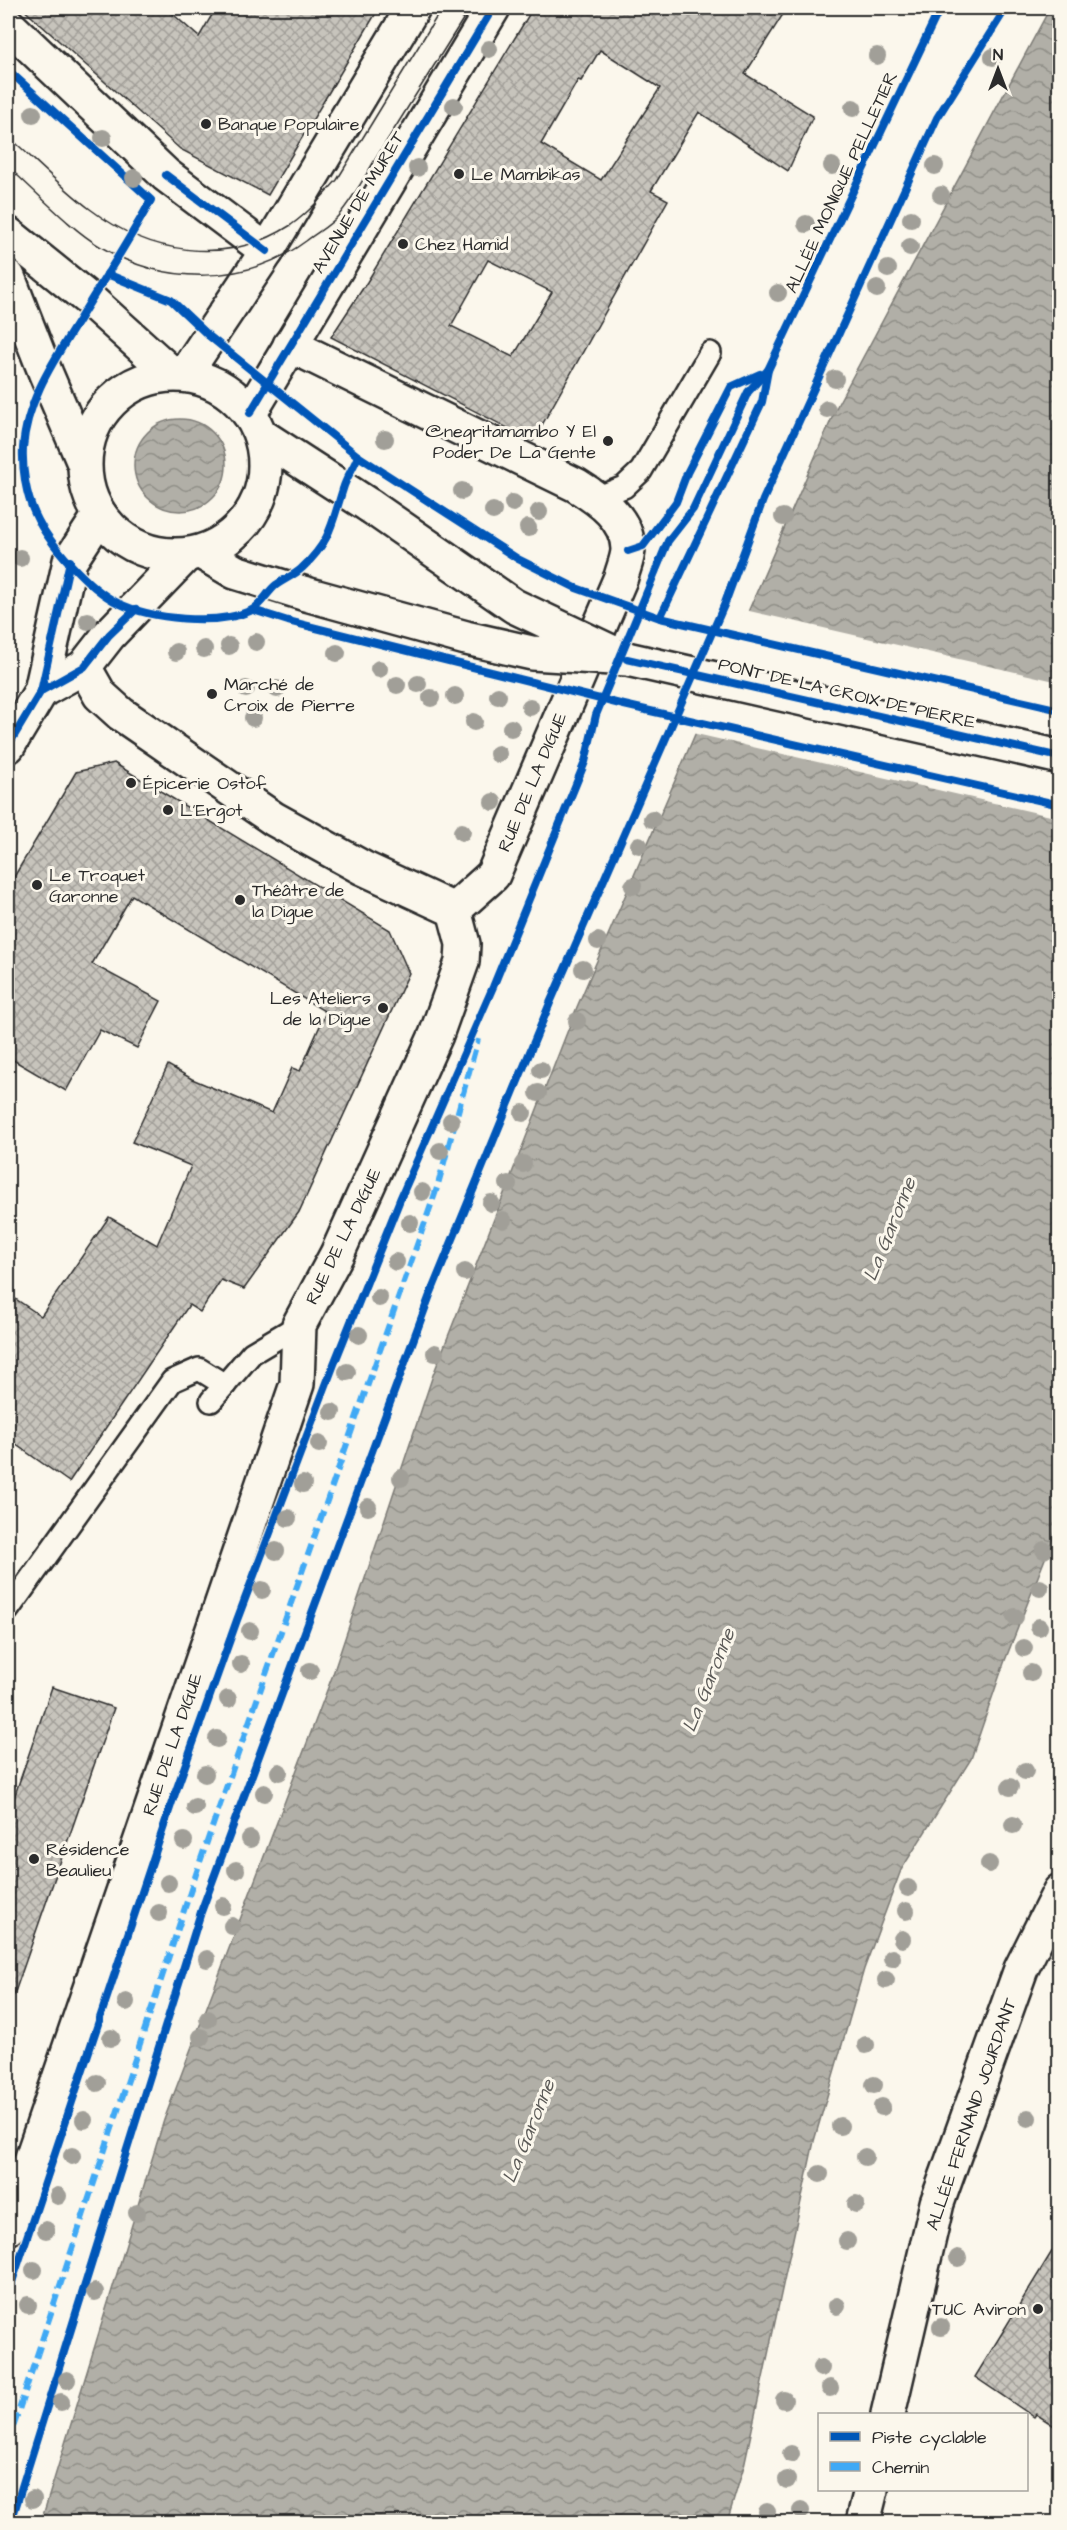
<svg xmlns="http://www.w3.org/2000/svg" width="1067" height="2530" font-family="'Architects Daughter',sans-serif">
<defs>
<pattern id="water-waves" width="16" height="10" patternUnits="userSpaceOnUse" patternTransform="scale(1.5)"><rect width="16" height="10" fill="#b1afa7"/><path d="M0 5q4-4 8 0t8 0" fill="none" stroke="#908f88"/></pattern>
<pattern id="building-cross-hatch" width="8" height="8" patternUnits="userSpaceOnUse" patternTransform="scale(1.5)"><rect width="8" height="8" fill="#c7c4bc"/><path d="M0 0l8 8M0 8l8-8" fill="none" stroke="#a29f99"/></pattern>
</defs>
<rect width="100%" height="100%" fill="#fbf7ec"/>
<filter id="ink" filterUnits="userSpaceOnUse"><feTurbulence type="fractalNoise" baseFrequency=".0167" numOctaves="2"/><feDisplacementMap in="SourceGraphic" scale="12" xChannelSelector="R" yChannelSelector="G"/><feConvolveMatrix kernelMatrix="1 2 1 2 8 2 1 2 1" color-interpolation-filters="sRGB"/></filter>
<g filter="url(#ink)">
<g fill="url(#water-waves)" stroke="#7b7a75" stroke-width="1.5">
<polygon points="1050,8 1059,8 1059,1523 1004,1663 971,1759 901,1870 864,1969 814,2141 744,2466 727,2522 41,2522 164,2120 332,1677 433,1375 577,1007 838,404"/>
<circle cx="180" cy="465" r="46"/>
</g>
<polygon fill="#fbf7ec" points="745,610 1059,682 1059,818 692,733"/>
<g fill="url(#building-cross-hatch)" stroke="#2b2b2b" stroke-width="1.5" fill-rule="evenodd">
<polygon points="22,8 166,8 199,37 216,8 379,8 268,195 180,149"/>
<path d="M533,8H787L745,74L813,116L788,171L699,112L651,191L668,200L533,441L331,337L367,282ZM600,50L660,88L601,180L541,144L578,80L581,81ZM488,260L552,292L513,357L451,326Z"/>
<polygon points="114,763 390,930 409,973 299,1212 244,1289 221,1280 200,1312 189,1305 69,1482 8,1439 8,1294 41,1316 109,1217 157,1245 191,1166 132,1142 168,1065 192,1079 272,1113 292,1068 300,1071 326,1012 132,895 92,964 161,1001 137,1048 100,1030 66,1091 8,1057 8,887 76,772"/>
<polygon points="52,1687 114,1708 14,1995 8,1994 8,1815"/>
<polygon points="1059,2240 1059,2429 1036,2414 1034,2417 975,2377"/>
</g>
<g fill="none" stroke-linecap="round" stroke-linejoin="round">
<g stroke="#2b2b2b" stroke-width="26">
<g id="service">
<polyline points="596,498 624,487 641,471 710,353"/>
<polyline points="211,1401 252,1353 299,1325"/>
<polyline points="8,1610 172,1381 199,1369 225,1385"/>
</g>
</g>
<g stroke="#2b2b2b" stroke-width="38">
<g id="minor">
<polyline points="8,25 166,175 267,251"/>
<path d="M290,345L576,485C600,500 627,518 628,549C628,558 623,569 621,577L493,875L454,910"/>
<polyline points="84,667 100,695 121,714 274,819 363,868 454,910"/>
<polyline points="8,2228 297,1384 299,1325 337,1254 436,1035 462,962 463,944 454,910"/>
<polyline points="888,2414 937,2203 1021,1969 1060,1891"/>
<polyline points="863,2522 871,2490"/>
</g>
</g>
<g stroke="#2b2b2b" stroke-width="38">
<g id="secondary">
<polyline points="8,234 91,301 172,374"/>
<polyline points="8,277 46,374 84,463"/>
<polyline points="262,436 370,506"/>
<polyline points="201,552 235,572 306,594"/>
<polyline points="627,659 1060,757"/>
</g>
</g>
<g stroke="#2b2b2b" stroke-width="38">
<g id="primary">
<circle cx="175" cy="465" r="90"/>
<polyline points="184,375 267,251 413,8"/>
<polyline points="250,413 493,8"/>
<polyline points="41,691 84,667 109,635 186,555"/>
<polyline points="8,746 41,691 70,561 100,515"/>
</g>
</g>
<use href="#service" stroke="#fbf7ec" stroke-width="21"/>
<use href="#minor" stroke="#fbf7ec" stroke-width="33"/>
<use href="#secondary" stroke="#fbf7ec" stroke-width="33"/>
<use href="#primary" stroke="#fbf7ec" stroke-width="33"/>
<g stroke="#2b2b2b" stroke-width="1.5">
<path d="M8,136C35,160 61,187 90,209C149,254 226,267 291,225C308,213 323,196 337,180L442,8"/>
<path d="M8,167C36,191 69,228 101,247C164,285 246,286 306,241C317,232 330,226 339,215C356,195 368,170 383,147C412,100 441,54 470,8"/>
</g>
<g stroke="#2b2b2b" stroke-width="38" stroke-linecap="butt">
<g id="secondary-bridge">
<polyline points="370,506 514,606 609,651"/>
<polyline points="306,594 466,638 532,653 627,659"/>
</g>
</g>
<use href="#secondary-bridge" stroke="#fbf7ec" stroke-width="33"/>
<polyline stroke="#3fa9f5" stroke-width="6" stroke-dasharray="12 6" stroke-linecap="butt" points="8,2443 201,1859 437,1188 478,1039"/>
<g stroke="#fbf7ec" stroke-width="11">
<g id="cycleway">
<path d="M8,70L151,200C129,241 103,280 79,320C55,359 26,401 23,448C22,469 26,495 35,514C48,543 89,589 118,603C151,619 216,626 250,611C261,606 267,592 276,585C284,579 295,575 302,568C331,541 332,523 343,489C346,478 354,467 358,456"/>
<polyline points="166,175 267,251"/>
<polyline points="107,274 171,300 209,336 358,456 518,559 576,588 660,618 1060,710"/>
<polyline points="250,413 493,8"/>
<polyline points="628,551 643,546 676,502 687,473 731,387 760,374"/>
<polyline points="253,610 288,621 624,705 1060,805"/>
<polyline points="660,618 762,402 768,370 940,8"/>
<polyline points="627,659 1060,757"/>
<polyline points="41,691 84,667 109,635 136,609"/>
<polyline points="8,746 41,691 70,561"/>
<polyline points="8,2294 172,1802 237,1620 334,1364 401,1197 493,987 585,762 596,715 668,541 693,509 748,392 768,370"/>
<polyline points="11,2522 201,1912 430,1295 550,1003 725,603 763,500 937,118 1006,8"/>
</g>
</g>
<use href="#cycleway" stroke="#0057b8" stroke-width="8"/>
</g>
<g fill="#a19f98">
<circle cx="489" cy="49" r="9"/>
<circle cx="877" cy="56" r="9"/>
<circle cx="993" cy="57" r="9"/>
<circle cx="454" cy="106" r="9"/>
<circle cx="853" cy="108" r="9"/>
<circle cx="33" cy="114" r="9"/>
<circle cx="103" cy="138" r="9"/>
<circle cx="832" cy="166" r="9"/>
<circle cx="935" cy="166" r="9"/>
<circle cx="417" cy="168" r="9"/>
<circle cx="134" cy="178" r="9"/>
<circle cx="941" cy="195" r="9"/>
<circle cx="911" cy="219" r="9"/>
<circle cx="806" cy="224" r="9"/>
<circle cx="910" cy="247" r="9"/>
<circle cx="888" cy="269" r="9"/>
<circle cx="877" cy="289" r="9"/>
<circle cx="778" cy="293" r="9"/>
<circle cx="835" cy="379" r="9"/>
<circle cx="827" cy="409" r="9"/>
<circle cx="385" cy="439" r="9"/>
<circle cx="462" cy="491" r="9"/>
<circle cx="513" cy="503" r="9"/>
<circle cx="493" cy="511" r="9"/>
<circle cx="539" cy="512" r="9"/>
<circle cx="783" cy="517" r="9"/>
<circle cx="528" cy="528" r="9"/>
<circle cx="20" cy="558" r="9"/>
<circle cx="88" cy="621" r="9"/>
<circle cx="256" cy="642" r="9"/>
<circle cx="229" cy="646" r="9"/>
<circle cx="204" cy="649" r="9"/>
<circle cx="176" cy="652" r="9"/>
<circle cx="337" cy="653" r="9"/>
<circle cx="379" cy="669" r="9"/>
<circle cx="418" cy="684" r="9"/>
<circle cx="397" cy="685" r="9"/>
<circle cx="246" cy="689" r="9"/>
<circle cx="277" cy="689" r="9"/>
<circle cx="455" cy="696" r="9"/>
<circle cx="498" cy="696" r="9"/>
<circle cx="431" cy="698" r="9"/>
<circle cx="530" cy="707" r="9"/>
<circle cx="253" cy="718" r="9"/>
<circle cx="474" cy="722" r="9"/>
<circle cx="511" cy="728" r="9"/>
<circle cx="498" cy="754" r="9"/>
<circle cx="493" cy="802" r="9"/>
<circle cx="652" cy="819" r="9"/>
<circle cx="462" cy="832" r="9"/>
<circle cx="639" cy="845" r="9"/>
<circle cx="633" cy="886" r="9"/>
<circle cx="598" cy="941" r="9"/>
<circle cx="583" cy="969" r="9"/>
<circle cx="577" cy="1021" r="9"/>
<circle cx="541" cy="1070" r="9"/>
<circle cx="538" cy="1093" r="9"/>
<circle cx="523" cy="1113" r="9"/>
<circle cx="451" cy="1121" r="9"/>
<circle cx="440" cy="1151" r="9"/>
<circle cx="523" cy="1164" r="9"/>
<circle cx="508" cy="1184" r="9"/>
<circle cx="422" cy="1192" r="9"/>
<circle cx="491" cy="1203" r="9"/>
<circle cx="503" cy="1220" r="9"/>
<circle cx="410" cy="1223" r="9"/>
<circle cx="396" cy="1262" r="9"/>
<circle cx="465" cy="1272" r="9"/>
<circle cx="379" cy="1298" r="9"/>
<circle cx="359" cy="1335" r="9"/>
<circle cx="435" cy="1353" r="9"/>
<circle cx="347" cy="1372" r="9"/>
<circle cx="332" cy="1412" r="9"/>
<circle cx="319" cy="1444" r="9"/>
<circle cx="401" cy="1478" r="9"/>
<circle cx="303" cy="1484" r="9"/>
<circle cx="368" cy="1507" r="9"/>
<circle cx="288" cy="1518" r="9"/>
<circle cx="1044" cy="1550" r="9"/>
<circle cx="276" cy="1551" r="9"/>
<circle cx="1040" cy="1588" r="9"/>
<circle cx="262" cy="1590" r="9"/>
<circle cx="1015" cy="1617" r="9"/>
<circle cx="1039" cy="1627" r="9"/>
<circle cx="250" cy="1631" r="9"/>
<circle cx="1024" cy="1648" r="9"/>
<circle cx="241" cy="1664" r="9"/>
<circle cx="310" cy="1671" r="9"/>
<circle cx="1031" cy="1673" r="9"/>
<circle cx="228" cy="1699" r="9"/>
<circle cx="217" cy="1739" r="9"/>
<circle cx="1025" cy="1771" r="9"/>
<circle cx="279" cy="1772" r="9"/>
<circle cx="205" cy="1774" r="9"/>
<circle cx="1010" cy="1787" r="9"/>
<circle cx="264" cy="1793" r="9"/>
<circle cx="195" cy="1807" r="9"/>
<circle cx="1013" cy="1825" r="9"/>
<circle cx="250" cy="1839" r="9"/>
<circle cx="184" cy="1841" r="9"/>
<circle cx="989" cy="1864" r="9"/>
<circle cx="236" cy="1870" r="9"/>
<circle cx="168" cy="1883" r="9"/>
<circle cx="908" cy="1888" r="9"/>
<circle cx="223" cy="1906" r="9"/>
<circle cx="906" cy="1911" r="9"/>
<circle cx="159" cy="1913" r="9"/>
<circle cx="232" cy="1926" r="9"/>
<circle cx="902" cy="1939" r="9"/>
<circle cx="892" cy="1958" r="9"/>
<circle cx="207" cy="1959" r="9"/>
<circle cx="886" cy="1980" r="9"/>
<circle cx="126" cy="2002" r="9"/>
<circle cx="208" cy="2019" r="9"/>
<circle cx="201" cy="2037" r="9"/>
<circle cx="111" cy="2038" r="9"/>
<circle cx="866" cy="2045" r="9"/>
<circle cx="97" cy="2083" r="9"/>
<circle cx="874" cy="2085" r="9"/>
<circle cx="882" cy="2107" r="9"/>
<circle cx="1028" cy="2118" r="9"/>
<circle cx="84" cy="2120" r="9"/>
<circle cx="840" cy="2126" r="9"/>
<circle cx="72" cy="2156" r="9"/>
<circle cx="865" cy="2157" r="9"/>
<circle cx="820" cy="2174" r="9"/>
<circle cx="58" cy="2196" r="9"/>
<circle cx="856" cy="2204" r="9"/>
<circle cx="137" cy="2213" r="9"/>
<circle cx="46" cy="2230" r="9"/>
<circle cx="847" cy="2241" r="9"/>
<circle cx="958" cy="2258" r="9"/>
<circle cx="34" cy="2270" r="9"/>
<circle cx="95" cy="2292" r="9"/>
<circle cx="28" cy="2305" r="9"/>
<circle cx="837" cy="2306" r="9"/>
<circle cx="941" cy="2327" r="9"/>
<circle cx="821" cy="2368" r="9"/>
<circle cx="67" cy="2380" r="9"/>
<circle cx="830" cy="2388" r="9"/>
<circle cx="784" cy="2400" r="9"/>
<circle cx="61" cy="2402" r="9"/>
<circle cx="791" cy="2454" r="9"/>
<circle cx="787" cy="2480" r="9"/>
<circle cx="33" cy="2499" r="9"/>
<circle cx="801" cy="2511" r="9"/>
<circle cx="767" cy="2512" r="9"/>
</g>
</g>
<g fill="#2b2b2b" stroke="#fbf7ec" stroke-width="2">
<circle cx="206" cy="124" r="6"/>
<circle cx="459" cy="174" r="6"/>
<circle cx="403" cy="244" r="6"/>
<circle cx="608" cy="441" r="6"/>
<circle cx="212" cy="694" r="6"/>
<circle cx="131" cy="783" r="6"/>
<circle cx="168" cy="810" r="6"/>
<circle cx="37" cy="885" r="6"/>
<circle cx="240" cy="900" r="6"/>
<circle cx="383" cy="1008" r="6"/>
<circle cx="34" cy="1859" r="6"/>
<circle cx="1038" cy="2309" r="6"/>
</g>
<g text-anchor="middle" stroke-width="6" stroke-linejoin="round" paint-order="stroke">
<g font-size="18" fill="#2b2b2b" stroke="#fbf7ec" text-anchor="start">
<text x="218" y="130">Banque Populaire</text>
<text x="471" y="180">Le Mambikas</text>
<text x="415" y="250">Chez Hamid</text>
<text x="596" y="437" text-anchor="end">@negritamambo Y El<tspan x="596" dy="21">Poder De La Gente</tspan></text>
<text x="224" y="690">Marché de<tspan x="224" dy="21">Croix de Pierre</tspan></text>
<text x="143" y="789">Épicerie Ostof</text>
<text x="180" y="816">L'Ergot</text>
<text x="49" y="881">Le Troquet<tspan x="49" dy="21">Garonne</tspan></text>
<text x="252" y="896">Théâtre de<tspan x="252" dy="21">la Digue</tspan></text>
<text x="371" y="1004" text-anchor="end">Les Ateliers<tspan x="371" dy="21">de la Digue</tspan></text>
<text x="46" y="1855">Résidence<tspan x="46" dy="21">Beaulieu</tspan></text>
<text x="1026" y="2315" text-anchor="end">TUC Aviron</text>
</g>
<g font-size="18" fill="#2b2b2b" stroke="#fbf7ec">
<text transform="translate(841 182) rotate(-65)" y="6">ALLÉE MONIQUE PELLETIER</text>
<text transform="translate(358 202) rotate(-59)" y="6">AVENUE DE MURET</text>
<text transform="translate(847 693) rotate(13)" y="6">PONT DE LA CROIX DE PIERRE</text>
<text transform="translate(532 782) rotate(-67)" y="6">RUE DE LA DIGUE</text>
<text transform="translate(343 1236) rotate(-64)" y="6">RUE DE LA DIGUE</text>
<text transform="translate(172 1744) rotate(-71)" y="6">RUE DE LA DIGUE</text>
<text transform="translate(971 2114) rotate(-71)" y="6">ALLÉE FERNAND JOURDANT</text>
</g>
<g font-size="20" font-style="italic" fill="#5a5956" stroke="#fbf7ec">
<text transform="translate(889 1229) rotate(-68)" y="7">La Garonne</text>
<text transform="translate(708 1680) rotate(-68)" y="7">La Garonne</text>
<text transform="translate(528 2131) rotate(-68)" y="7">La Garonne</text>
</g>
</g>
<rect width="1067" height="2530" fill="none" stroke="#fbf7ec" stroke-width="30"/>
<rect x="15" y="15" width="1037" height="2500" fill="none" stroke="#2b2b2b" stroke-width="2" filter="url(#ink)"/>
<rect x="818" y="2413" width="210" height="78" fill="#fbf7ec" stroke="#a8a59f" stroke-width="1.5"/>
<rect x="830" y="2432" width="30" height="9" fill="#0057b8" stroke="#a8a59f" stroke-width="1.5"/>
<text x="872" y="2443" font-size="18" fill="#2b2b2b">Piste cyclable</text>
<rect x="830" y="2462" width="30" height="9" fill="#3fa9f5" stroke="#a8a59f" stroke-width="1.5"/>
<text x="872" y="2473" font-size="18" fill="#2b2b2b">Chemin</text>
<g transform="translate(998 69)" stroke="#fbf7ec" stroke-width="4.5" paint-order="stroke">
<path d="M0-4.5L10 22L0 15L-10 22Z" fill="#2b2b2b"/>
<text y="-9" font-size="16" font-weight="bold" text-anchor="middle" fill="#2b2b2b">N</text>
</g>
</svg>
